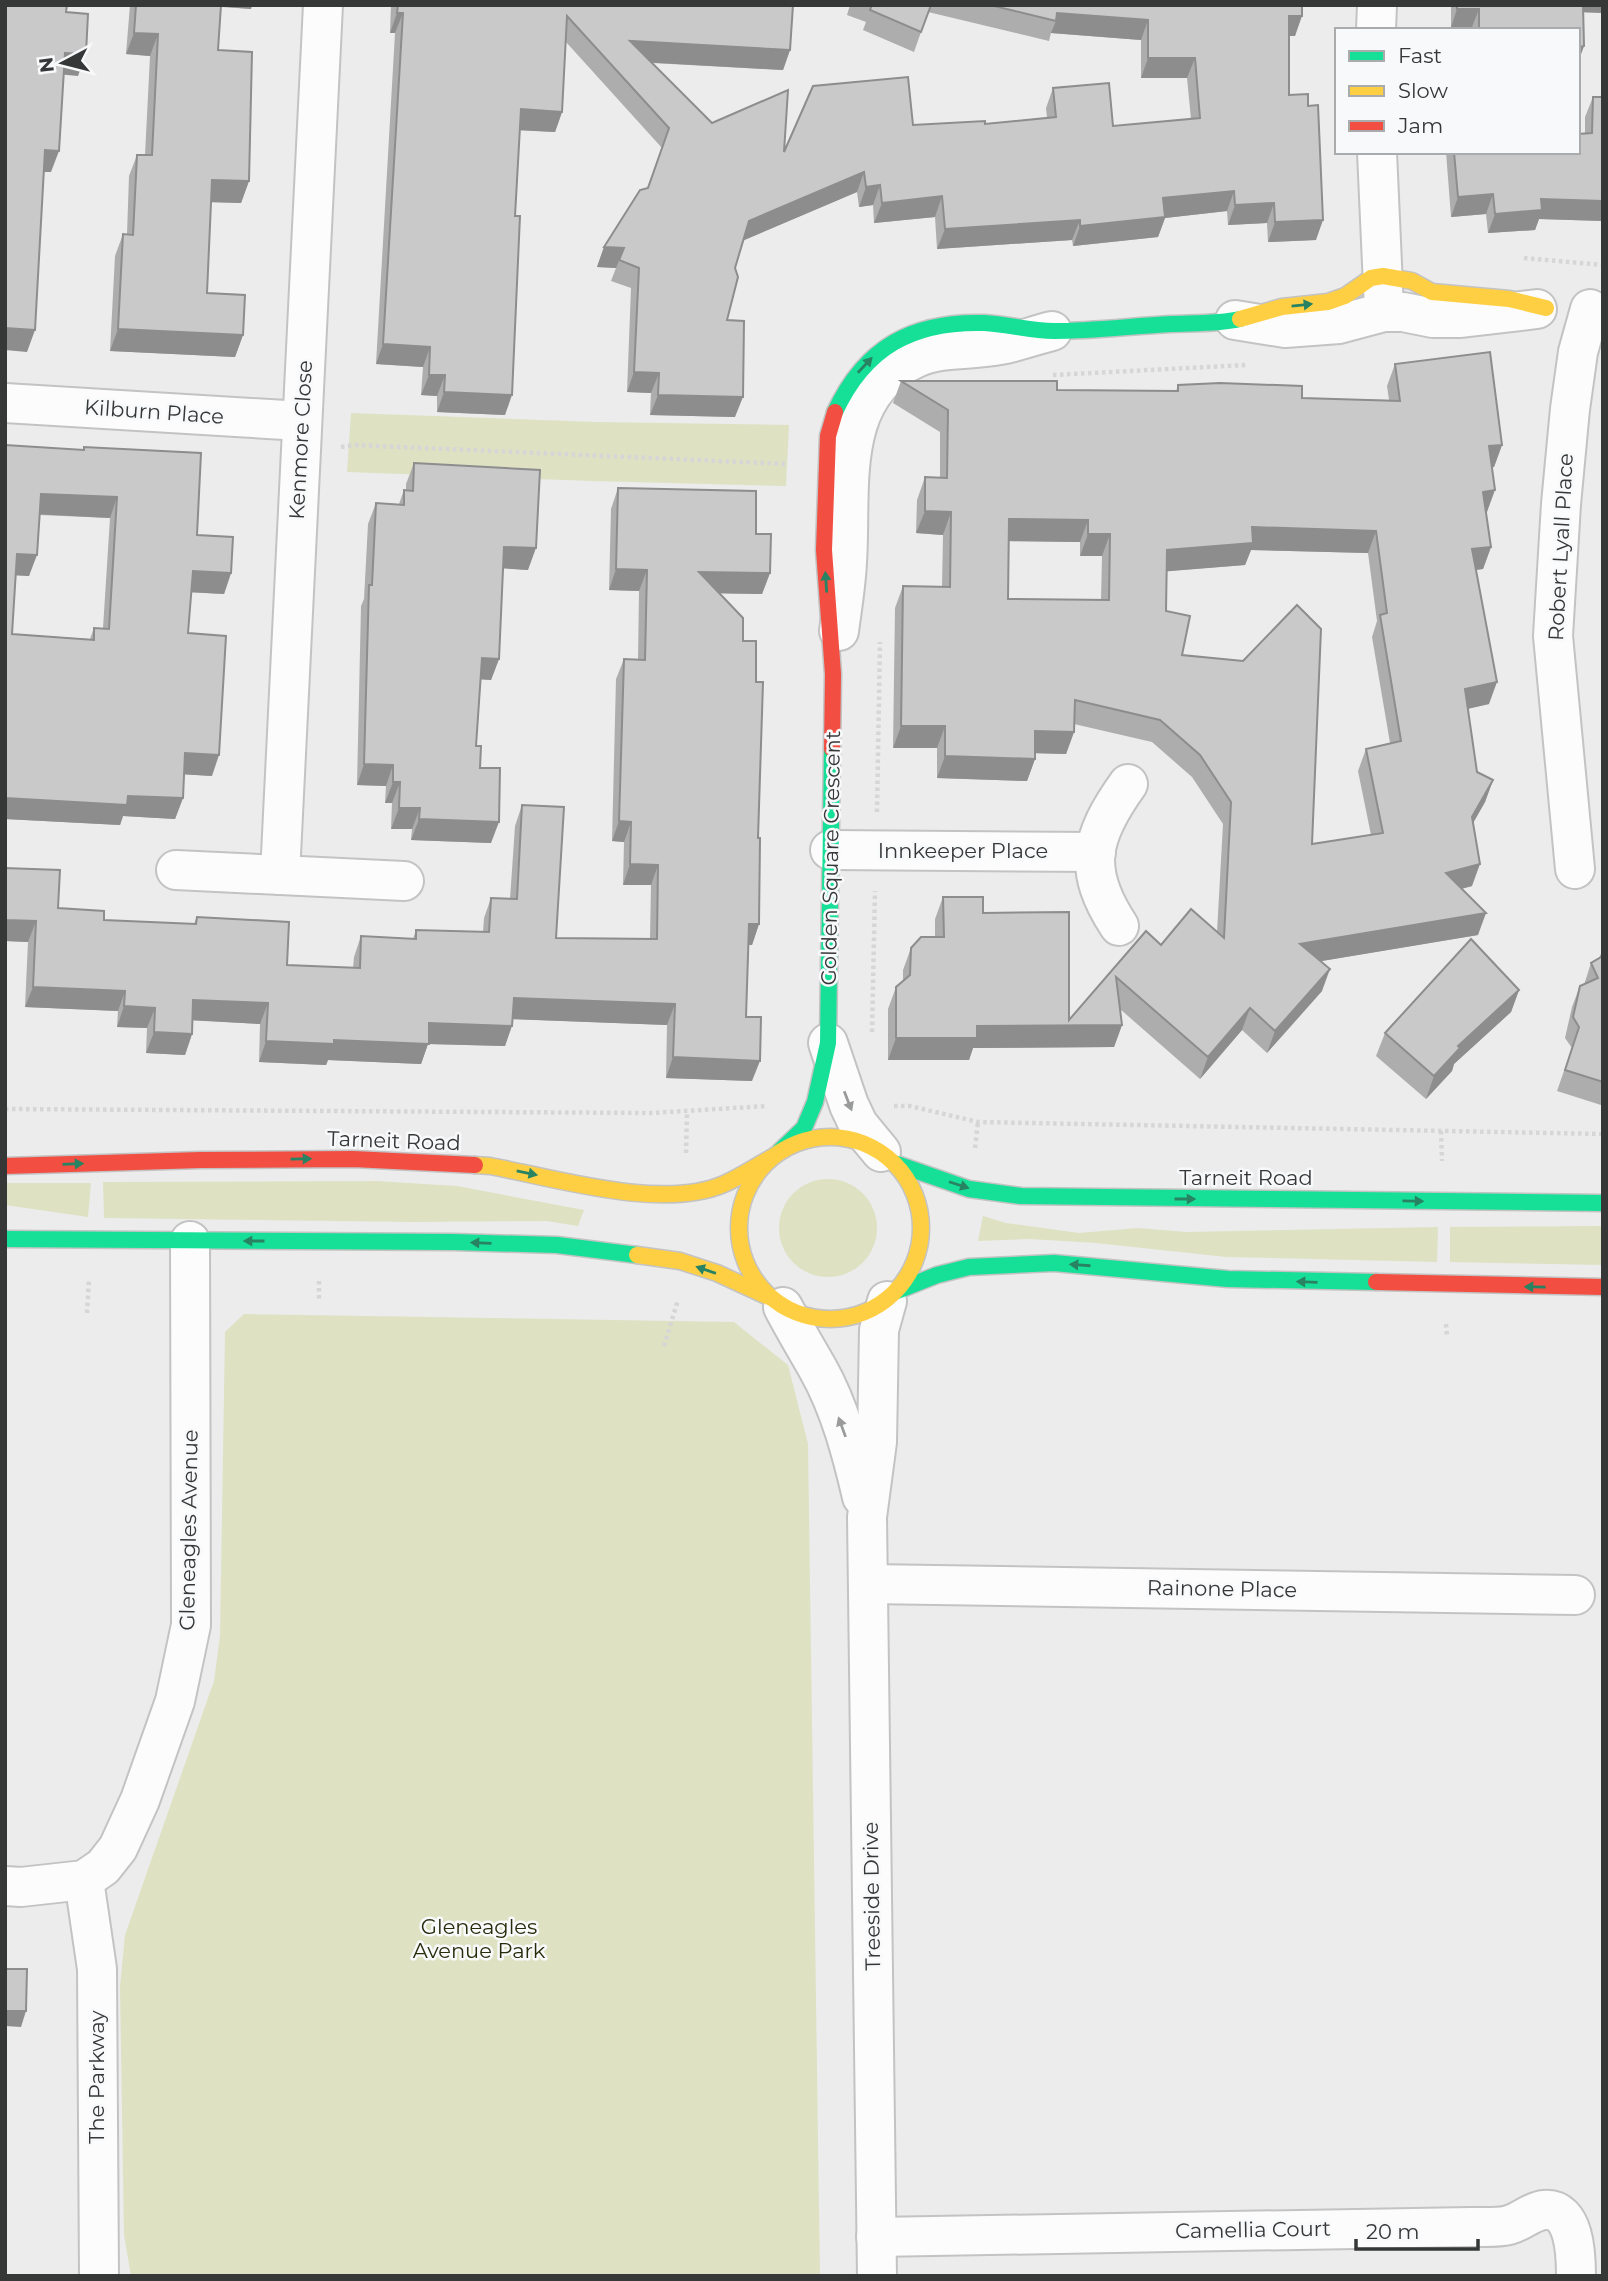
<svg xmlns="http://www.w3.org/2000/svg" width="1608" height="2281" font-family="Montserrat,sans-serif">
<rect width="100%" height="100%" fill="#ececec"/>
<g fill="#dee2c3">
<polygon points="351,413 596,422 789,425 786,486 592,481 347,472"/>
<circle cx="828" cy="1228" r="49"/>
<polygon points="376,1181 457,1186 584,1210 578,1226 546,1221 412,1222 104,1218 103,1182"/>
<polygon points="5,1183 91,1183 88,1217 5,1205"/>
<polygon points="983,1216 1006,1223 1079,1233 1138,1228 1186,1232 1438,1227 1437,1262 1226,1257 1096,1243 1029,1239 978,1241"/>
<polygon points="1603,1226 1603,1265 1450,1262 1450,1227"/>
<polygon points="244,1314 734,1322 788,1365 808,1444 820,2276 131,2276 124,2235 120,1987 125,1935 214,1681 220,1636 225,1332"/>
</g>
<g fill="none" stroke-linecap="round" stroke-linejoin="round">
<g stroke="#c3c3c3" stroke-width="42">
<g id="street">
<polyline points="1376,30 1377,5"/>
<polyline points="1377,152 1384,309"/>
<polyline points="1235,320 1285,328 1339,324 1384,312 1403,312 1433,318 1461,318 1537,309"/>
<polyline points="5,403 302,421"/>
<path d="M839,631C842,608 846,585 847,562C852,490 834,394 916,358C943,346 972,351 1000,345C1018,342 1035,335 1052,331"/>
<polyline points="830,850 1096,852"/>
<polyline points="1575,869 1553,636 1561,504 1570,409 1578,352 1590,309"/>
<polyline points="176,870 404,881"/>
<polyline points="280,875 323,5"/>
<path d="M1119,926C1082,870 1090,837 1128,784"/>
<polyline points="828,1043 849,1105 858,1124 881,1152"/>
<path d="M783,1307C794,1328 806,1348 818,1369C840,1408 852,1454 862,1497"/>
<polyline points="868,1584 1575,1595"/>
<polyline points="84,1880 97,1969 99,2276"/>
<polyline points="5,1886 21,1887 84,1880 103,1867 118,1848 140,1800 175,1701 191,1625 190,1241"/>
<path d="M876,2237L1471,2227C1483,2227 1498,2228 1509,2225C1521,2222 1532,2211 1544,2210C1575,2207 1576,2255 1576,2276"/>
<polyline points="877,2276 867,1517 877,1442 879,1330 887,1301"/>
</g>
</g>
<g stroke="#c3c3c3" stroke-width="19">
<g id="fast">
<path d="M835,412C865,347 913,321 984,323C1007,324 1030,331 1054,331C1092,331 1132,326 1171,324C1193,323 1219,324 1240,319"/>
<polyline points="780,1151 804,1128 815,1102 828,1043 832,749"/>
<polyline points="894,1163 969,1189 1021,1196 1603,1203"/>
<polyline points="5,1239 454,1242 557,1245 637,1255"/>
<polyline points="897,1291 937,1275 969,1267 1054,1263 1228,1279 1376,1282"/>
</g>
</g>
<g stroke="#c3c3c3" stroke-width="19">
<g id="slow">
<polyline points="1240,319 1282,307 1328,302 1345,296 1371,278 1383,276 1412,281 1432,292 1509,299 1546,308"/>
<circle cx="830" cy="1228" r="91"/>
<path d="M475,1165L490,1166C555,1178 662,1211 724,1184C740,1177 755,1167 771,1158"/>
<polyline points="637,1255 680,1261 717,1273 769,1297"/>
</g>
</g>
<g stroke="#c3c3c3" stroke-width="19">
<g id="jam">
<polyline points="832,749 833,674 824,550 828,436 835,412"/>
<polyline points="5,1166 201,1160 353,1159 475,1165"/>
<polyline points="1376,1282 1603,1287"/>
</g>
</g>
<g stroke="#d6d6d6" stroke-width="4.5" stroke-dasharray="3.5 3.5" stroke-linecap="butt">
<polyline points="1524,258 1603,265"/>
<polyline points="1053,375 1246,365"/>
<polyline points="341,447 355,445 787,464"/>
<polyline points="877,812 880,642"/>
<polyline points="872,1032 875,891"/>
<polyline points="894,1106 910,1106 978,1122 1603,1134"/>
<polyline points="5,1109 651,1113 767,1106"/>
<polyline points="1441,1131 1442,1161"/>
<polyline points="975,1148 978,1122"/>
<polyline points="686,1153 687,1112"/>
<polyline points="319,1281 319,1301"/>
<polyline points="87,1313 89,1279"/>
<polyline points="1446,1324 1447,1337"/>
<polyline points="664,1346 678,1300"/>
</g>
<use href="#street" stroke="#fcfcfc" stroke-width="38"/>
<use href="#fast" stroke="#16e098" stroke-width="16"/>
<use href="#slow" stroke="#ffcf43" stroke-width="16"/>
<use href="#jam" stroke="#f24e42" stroke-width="16"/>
</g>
<g fill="#adadad" fill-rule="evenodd">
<polygon points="130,5 252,5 251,9 221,7 218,50 249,181 241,203 211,202 207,293 243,335 235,357 110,351 115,256 123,234 127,234 129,176 137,155 145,155 150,56 126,54"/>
<polygon points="391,5 793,5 790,50 783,70 652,63 712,123 784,152 913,125 985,124 1047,118 1046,108 1053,88 1113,126 1191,119 1187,78 1141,78 1141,40 1051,33 1049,41 928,12 914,52 863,30 866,22 847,15 850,5 1302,5 1295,36 1289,36 1289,95 1308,106 1316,240 1268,242 1267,223 1228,225 1227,211 1165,218 1158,237 1073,246 1072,240 937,249 935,217 874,223 873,205 859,207 857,192 744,240 735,268 727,320 735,417 650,415 651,393 627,392 631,288 611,281 616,268 597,267 604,247 647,188 662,148 566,42 562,112 555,132 520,130 505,415 437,412 437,396 421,395 423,367 376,364 395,33 390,33"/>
<polygon points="1451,5 1603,5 1603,13 1583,12 1584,46 1578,62 1578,30 1472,30 1472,27 1451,27"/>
<polygon points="1593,97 1603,221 1539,219 1535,230 1488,233 1486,214 1451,217 1446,152 1578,152 1585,134 1585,117"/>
<path d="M1395,364L1502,445L1494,467H1492L1486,512L1491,547L1483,569L1476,570L1489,704L1468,709L1477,772L1493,780L1485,802L1473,823L1472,886L1461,889L1478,935L1321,961L1322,991L1267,1053L1242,1030L1200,1079L1120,1009L1122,1025L1114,1047L973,1048L969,1060H888V1009L896,987L903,981V970L911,948L935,937V919L943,897L983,913L1069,1020L1146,931L1161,945L1217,932L1223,824L1192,777L1152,742L1074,724V732L1066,754L1035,753V759L1027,781L937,778V748H893L895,608L903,586L942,587L943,535L916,533L917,500L925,477L940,478V432L893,403L901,381L1057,390L1176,391L1178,385L1302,398L1389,400L1387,386ZM1009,541L1080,542V556H1102L1101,600L1008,599ZM1251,550L1368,553L1377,621L1372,637L1390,743L1366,749L1358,771L1371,835L1312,844L1182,655L1166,611L1167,571L1245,565Z"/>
<path d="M5,445L83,450L84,447L197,535L231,573L224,594L191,592L188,633L212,776L184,774L183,798L175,819L123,816L120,825L5,819ZM40,515L110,518L103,628H94L90,639L12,634L15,575L29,576Z"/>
<polygon points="414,463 528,570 503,568 499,659 491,680 481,679 476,746 491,843 411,840 412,829 391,829 392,803 385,803 386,786 357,785 361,606 364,599 368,524 376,503 399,504 404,490 406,491 406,484"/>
<polygon points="618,488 756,534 770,573 762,594 719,593 743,641 756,682 759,924 752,945 749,945 746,1017 752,1081 666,1078 667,1025 513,1019 505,1046 428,1044 421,1064 328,1060 326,1065 259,1062 260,1024 193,1020 192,1034 185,1055 146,1053 147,1028 117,1027 118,1011 25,1007 28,942 5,941 5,868 58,908 104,920 194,924 197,917 287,965 353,968 354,957 361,936 413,939 416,930 483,932 484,918 491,898 510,899 515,826 522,805 556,938 650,939 651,885 623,885 624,842 612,841 616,679 624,659 638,659 639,591 609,590 611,509"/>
<polygon points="1603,949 1603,1103 1601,1105 1557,1091 1572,1048 1565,1038 1572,1007 1580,986 1584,985 1591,963 1599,958"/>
<polygon points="1519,990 1511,1012 1454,1064 1452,1071 1426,1099 1376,1056 1385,1033"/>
</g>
<g fill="#8d8d8d">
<polygon points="215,5 252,5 251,9 215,6"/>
<polygon points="1578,5 1603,5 1603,13 1576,12"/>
<polygon points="1457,9 1479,9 1472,27 1451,27"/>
<polygon points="397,13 403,13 395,33 390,33"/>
<polygon points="1057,13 1148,20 1141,40 1051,33 1056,21"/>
<polygon points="1289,16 1302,16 1295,36 1281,36"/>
<polygon points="134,33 158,34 150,56 126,54"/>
<polygon points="630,41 790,50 783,70 623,61"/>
<polygon points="1584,46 1578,62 1578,47"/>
<polygon points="65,53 86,54 78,76 57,74"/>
<polygon points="1148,58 1195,58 1187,78 1141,78"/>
<polygon points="521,109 562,112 555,132 514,130"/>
<polygon points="45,150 59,151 51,172 38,172"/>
<polygon points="864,172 857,192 742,241 749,221"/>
<polygon points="212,180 249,181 241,203 205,202"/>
<polygon points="880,185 873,205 859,207 866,187"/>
<polygon points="1234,191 1227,211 1165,218 1158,237 1073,246 1080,226 1163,198"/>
<polygon points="1493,194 1486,214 1451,217 1458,197"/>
<polygon points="942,196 935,217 874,223 882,203"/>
<polygon points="1541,199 1603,201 1603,221 1539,219 1535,230 1488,233 1495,214"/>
<polygon points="1274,203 1267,223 1228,225 1235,205"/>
<polygon points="1080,220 1072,240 937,249 945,229"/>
<polygon points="1323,220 1316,240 1268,242 1275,222"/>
<polygon points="604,247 624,248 616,268 597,267"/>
<polygon points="5,328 35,330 27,352 5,350"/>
<polygon points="118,329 243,335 235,357 110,351"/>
<polygon points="383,344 430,347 423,367 376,364"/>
<polygon points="634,372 659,373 651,393 627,392"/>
<polygon points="429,375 445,375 437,396 421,395"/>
<polygon points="444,392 512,395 505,415 437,412"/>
<polygon points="658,395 743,397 735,417 650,415"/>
<polygon points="1502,445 1494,467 1481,469 1489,446"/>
<polygon points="1495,490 1487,512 1475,514 1483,492"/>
<polygon points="41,494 117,497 110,518 34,514"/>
<polygon points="925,511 951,512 943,535 916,533"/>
<polygon points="1009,519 1088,520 1080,542 1001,541"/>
<polygon points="1252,527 1376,531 1368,553 1251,550 1245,565 1159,572 1167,550"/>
<polygon points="1088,534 1110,534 1102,556 1080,556"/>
<polygon points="504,547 536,548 528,570 497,568"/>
<polygon points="1491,547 1483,569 1464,571 1472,549"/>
<polygon points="17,554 37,555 29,576 9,575"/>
<polygon points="616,569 647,570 639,591 609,590"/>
<polygon points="193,571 231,573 224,594 185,592"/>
<polygon points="699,572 770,573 762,594 691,593"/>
<polygon points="482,658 499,659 491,680 474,679"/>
<polygon points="1497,682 1489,704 1457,711 1465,689"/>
<polygon points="901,726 945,726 937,748 893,748"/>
<polygon points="1035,731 1074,732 1066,754 1027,753"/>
<polygon points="185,753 219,755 212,776 177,774"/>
<polygon points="945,756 1035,759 1027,781 937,778"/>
<polygon points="364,764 393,765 386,786 357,785"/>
<polygon points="1493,780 1485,802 1464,839 1472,817"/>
<polygon points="393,782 400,782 392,803 385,803"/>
<polygon points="128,796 183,798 175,819 123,816 120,825 5,819 5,798"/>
<polygon points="399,808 420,808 412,829 391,829"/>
<polygon points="419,819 499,822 491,843 411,840"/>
<polygon points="619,821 631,822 624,842 612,841"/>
<polygon points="630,864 658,865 651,885 623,885"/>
<polygon points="1480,864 1472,886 1438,895 1446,873"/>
<polygon points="1486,913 1478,935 1292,966 1300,944"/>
<polygon points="5,920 36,921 28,942 5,941"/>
<polygon points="749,924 759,924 752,945 742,945"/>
<polygon points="1330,969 1322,991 1267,1053 1275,1031"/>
<polygon points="33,987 125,991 118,1011 25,1007"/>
<polygon points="1519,990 1511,1012 1454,1064 1452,1071 1426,1099 1434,1076 1458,1046"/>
<polygon points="514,998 675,1004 667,1025 506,1019"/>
<polygon points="193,1000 268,1003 260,1024 186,1020"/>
<polygon points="124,1006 155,1008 147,1028 117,1027"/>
<polygon points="1250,1008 1242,1030 1200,1079 1208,1057"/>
<polygon points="429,1023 512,1026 505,1046 428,1044 421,1064 328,1060 326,1065 259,1062 266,1041 334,1040"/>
<polygon points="1122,1025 1114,1047 973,1048 969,1060 888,1060 896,1038 977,1026"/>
<polygon points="154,1032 192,1034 185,1055 146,1053"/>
<polygon points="673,1057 760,1061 752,1081 666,1078"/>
<polygon points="5,2011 26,2011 21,2027 5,2026"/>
</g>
<g fill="#c9c9c9" stroke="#8d8d8d" stroke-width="2" fill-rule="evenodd">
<polygon points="5,5 67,5 66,12 88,14 86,54 65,53 59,151 45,150 35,330 5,328"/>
<polygon points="136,5 221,5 218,50 252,52 249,181 212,180 207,293 245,295 243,335 118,329 123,234 133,235 137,155 152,155 158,34 134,33"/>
<polygon points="398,5 793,5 790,50 630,41 712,123 788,90 784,152 813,86 908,77 913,125 985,121 985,124 1056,117 1053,88 1109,83 1113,126 1200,118 1195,58 1148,58 1148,20 1057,13 1056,21 990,5 1302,5 1302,16 1289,16 1289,95 1308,94 1308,106 1318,105 1323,220 1275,222 1274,203 1235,205 1234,191 1163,198 1165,217 1080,226 1080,220 945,229 942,196 882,203 880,185 866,187 864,172 749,221 735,268 738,277 727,320 744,321 743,397 658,395 659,373 634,372 639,268 619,260 624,248 604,247 640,190 648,188 669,128 567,16 562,112 521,109 515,216 520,216 512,395 444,392 445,375 429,375 430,347 383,344 403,13 397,13"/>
<polygon points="872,5 931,5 921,32 870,10"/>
<polygon points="1457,5 1583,5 1584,46 1578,47 1578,30 1479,30 1479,9 1457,9"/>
<polygon points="1593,97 1603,97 1603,201 1541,199 1542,210 1495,214 1493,194 1458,197 1454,152 1578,152 1578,134 1592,133"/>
<path d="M1490,352L1502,445L1489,446L1495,490L1483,492L1491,547L1472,549L1497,682L1465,689L1477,772L1493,780L1472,817L1480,864L1446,873L1486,913L1300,944L1330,969L1275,1031L1250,1008L1208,1057L1116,977L1122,1025L977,1026V1038H896V987L910,975L911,948L921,937H944L943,897H983V913L1069,912V1020L1146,931L1161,945L1191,909L1224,938L1231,802L1200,755L1160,720L1075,700L1074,732L1035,731V759L945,756V726H901L903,586L950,587L951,512L925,511V477L947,478L948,410L901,381H1057V390L1178,391V385L1220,383L1302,386V398L1400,401L1395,364ZM1009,519L1088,520V534H1110L1109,600L1008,599ZM1252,527L1376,531L1387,613L1380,615L1401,741L1366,749L1383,833L1312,844L1321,629L1297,605L1243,661L1182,655L1190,616L1166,611L1167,550L1253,543Z"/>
<path d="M5,445L84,450V447L201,453L197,535L233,537L231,573L193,571L188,633L226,636L219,755L185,753L183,798L128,796L127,805L5,798ZM41,494L117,497L109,629L94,628V640L12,634L17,554L37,555Z"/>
<polygon points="414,463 540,470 536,548 504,547 499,659 482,658 476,746 481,746 480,768 500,768 499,822 419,819 420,808 399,808 400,782 393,782 393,765 364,764 369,585 372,585 376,503 404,505 404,490 413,491"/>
<polygon points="618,488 756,491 756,534 771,534 770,573 699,572 743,618 743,641 756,641 756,682 763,682 758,838 760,838 759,924 749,924 746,1017 761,1017 760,1061 673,1057 675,1004 514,998 512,1026 429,1023 429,1044 334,1040 334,1044 266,1041 268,1003 193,1000 192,1034 154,1032 155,1008 124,1006 125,991 33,987 36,921 5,920 5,868 60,870 58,908 104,911 104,920 196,924 197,917 289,922 287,965 360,968 361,936 416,939 416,930 489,932 491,898 517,899 522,805 564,807 556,938 657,939 658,865 630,864 631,822 619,821 624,659 645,660 647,570 616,569"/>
<polygon points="1471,939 1519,990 1458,1046 1460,1048 1434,1076 1385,1033"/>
<polygon points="1603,956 1603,1082 1565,1070 1579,1027 1573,1017 1580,986 1598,978 1591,963"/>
<polygon points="5,1969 27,1969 26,2011 5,2011"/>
</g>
<defs><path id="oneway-solid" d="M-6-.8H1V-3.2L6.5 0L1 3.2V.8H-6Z" transform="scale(1.75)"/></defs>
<g fill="#288363">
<use href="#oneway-solid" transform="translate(1302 305) rotate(-6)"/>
<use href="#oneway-solid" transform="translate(865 365) rotate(-47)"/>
<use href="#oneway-solid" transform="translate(826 582) rotate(-94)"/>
<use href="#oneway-solid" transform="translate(301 1159) rotate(-1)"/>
<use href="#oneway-solid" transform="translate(73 1164) rotate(-2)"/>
<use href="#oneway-solid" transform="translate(527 1173) rotate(11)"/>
<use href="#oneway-solid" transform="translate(959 1185) rotate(18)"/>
<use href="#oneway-solid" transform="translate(1185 1199)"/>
<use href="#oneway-solid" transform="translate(1413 1201) rotate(1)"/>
<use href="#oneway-solid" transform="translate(254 1241) rotate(-180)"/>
<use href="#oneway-solid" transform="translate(481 1243) rotate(-178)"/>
<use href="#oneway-solid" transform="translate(1080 1265) rotate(-176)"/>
<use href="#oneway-solid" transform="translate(706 1270) rotate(-161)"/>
<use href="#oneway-solid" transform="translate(1307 1282) rotate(-178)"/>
<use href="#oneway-solid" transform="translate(1535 1287) rotate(-179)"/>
</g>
<g fill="#999a9a">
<use href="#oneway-solid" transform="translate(848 1101) rotate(69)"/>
<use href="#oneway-solid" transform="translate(842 1427) rotate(-110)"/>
</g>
<g text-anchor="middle" stroke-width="5" stroke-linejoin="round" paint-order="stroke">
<g font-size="21" fill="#363737" stroke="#f8f9fb">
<text transform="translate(154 412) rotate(4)" y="7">Kilburn Place</text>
<text transform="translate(301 440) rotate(-87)" y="7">Kenmore Close</text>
<text transform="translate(1561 547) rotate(-87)" y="7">Robert Lyall Place</text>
<text x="963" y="858">Innkeeper Place</text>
<text transform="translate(831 858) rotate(-89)" y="7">Golden Square Crescent</text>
<text transform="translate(394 1141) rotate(2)" y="7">Tarneit Road</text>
<text x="1246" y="1185">Tarneit Road</text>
<text transform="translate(189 1530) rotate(-89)" y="7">Gleneagles Avenue</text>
<text transform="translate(1222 1589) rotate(1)" y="7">Rainone Place</text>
<text transform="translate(872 1896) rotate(-91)" y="7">Treeside Drive</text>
<text transform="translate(97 2077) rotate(-90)" y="7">The Parkway</text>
<text transform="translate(1253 2230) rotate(-1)" y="7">Camellia Court</text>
</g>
<g font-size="21" fill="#292c0b" stroke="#f8f9fb">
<text x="479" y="1934">Gleneagles<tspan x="479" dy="24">Avenue Park</tspan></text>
</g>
</g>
<rect width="1608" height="2281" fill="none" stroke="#363737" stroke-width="14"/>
<rect x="1335" y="28" width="245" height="126" fill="#f8f9fb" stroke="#aaabad" stroke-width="2"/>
<rect x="1349" y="51" width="35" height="10" fill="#16e098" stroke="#aaabad" stroke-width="2"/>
<text x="1398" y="63" font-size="21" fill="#363737">Fast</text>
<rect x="1349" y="86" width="35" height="10" fill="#ffcf43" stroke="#aaabad" stroke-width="2"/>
<text x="1398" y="98" font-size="21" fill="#363737">Slow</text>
<rect x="1349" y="121" width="35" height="10" fill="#f24e42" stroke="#aaabad" stroke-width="2"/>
<text x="1398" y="133" font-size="21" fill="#363737">Jam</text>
<g transform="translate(63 63) rotate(263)" stroke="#f8f9fb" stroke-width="5" paint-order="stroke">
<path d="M0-5L12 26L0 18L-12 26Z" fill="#363737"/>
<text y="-10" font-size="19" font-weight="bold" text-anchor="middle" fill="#363737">N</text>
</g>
<path d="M1356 2239v10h122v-10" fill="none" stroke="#363737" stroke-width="3.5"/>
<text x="1366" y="2239" font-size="21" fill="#363737" stroke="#f8f9fb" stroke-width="5" paint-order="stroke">20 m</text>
</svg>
